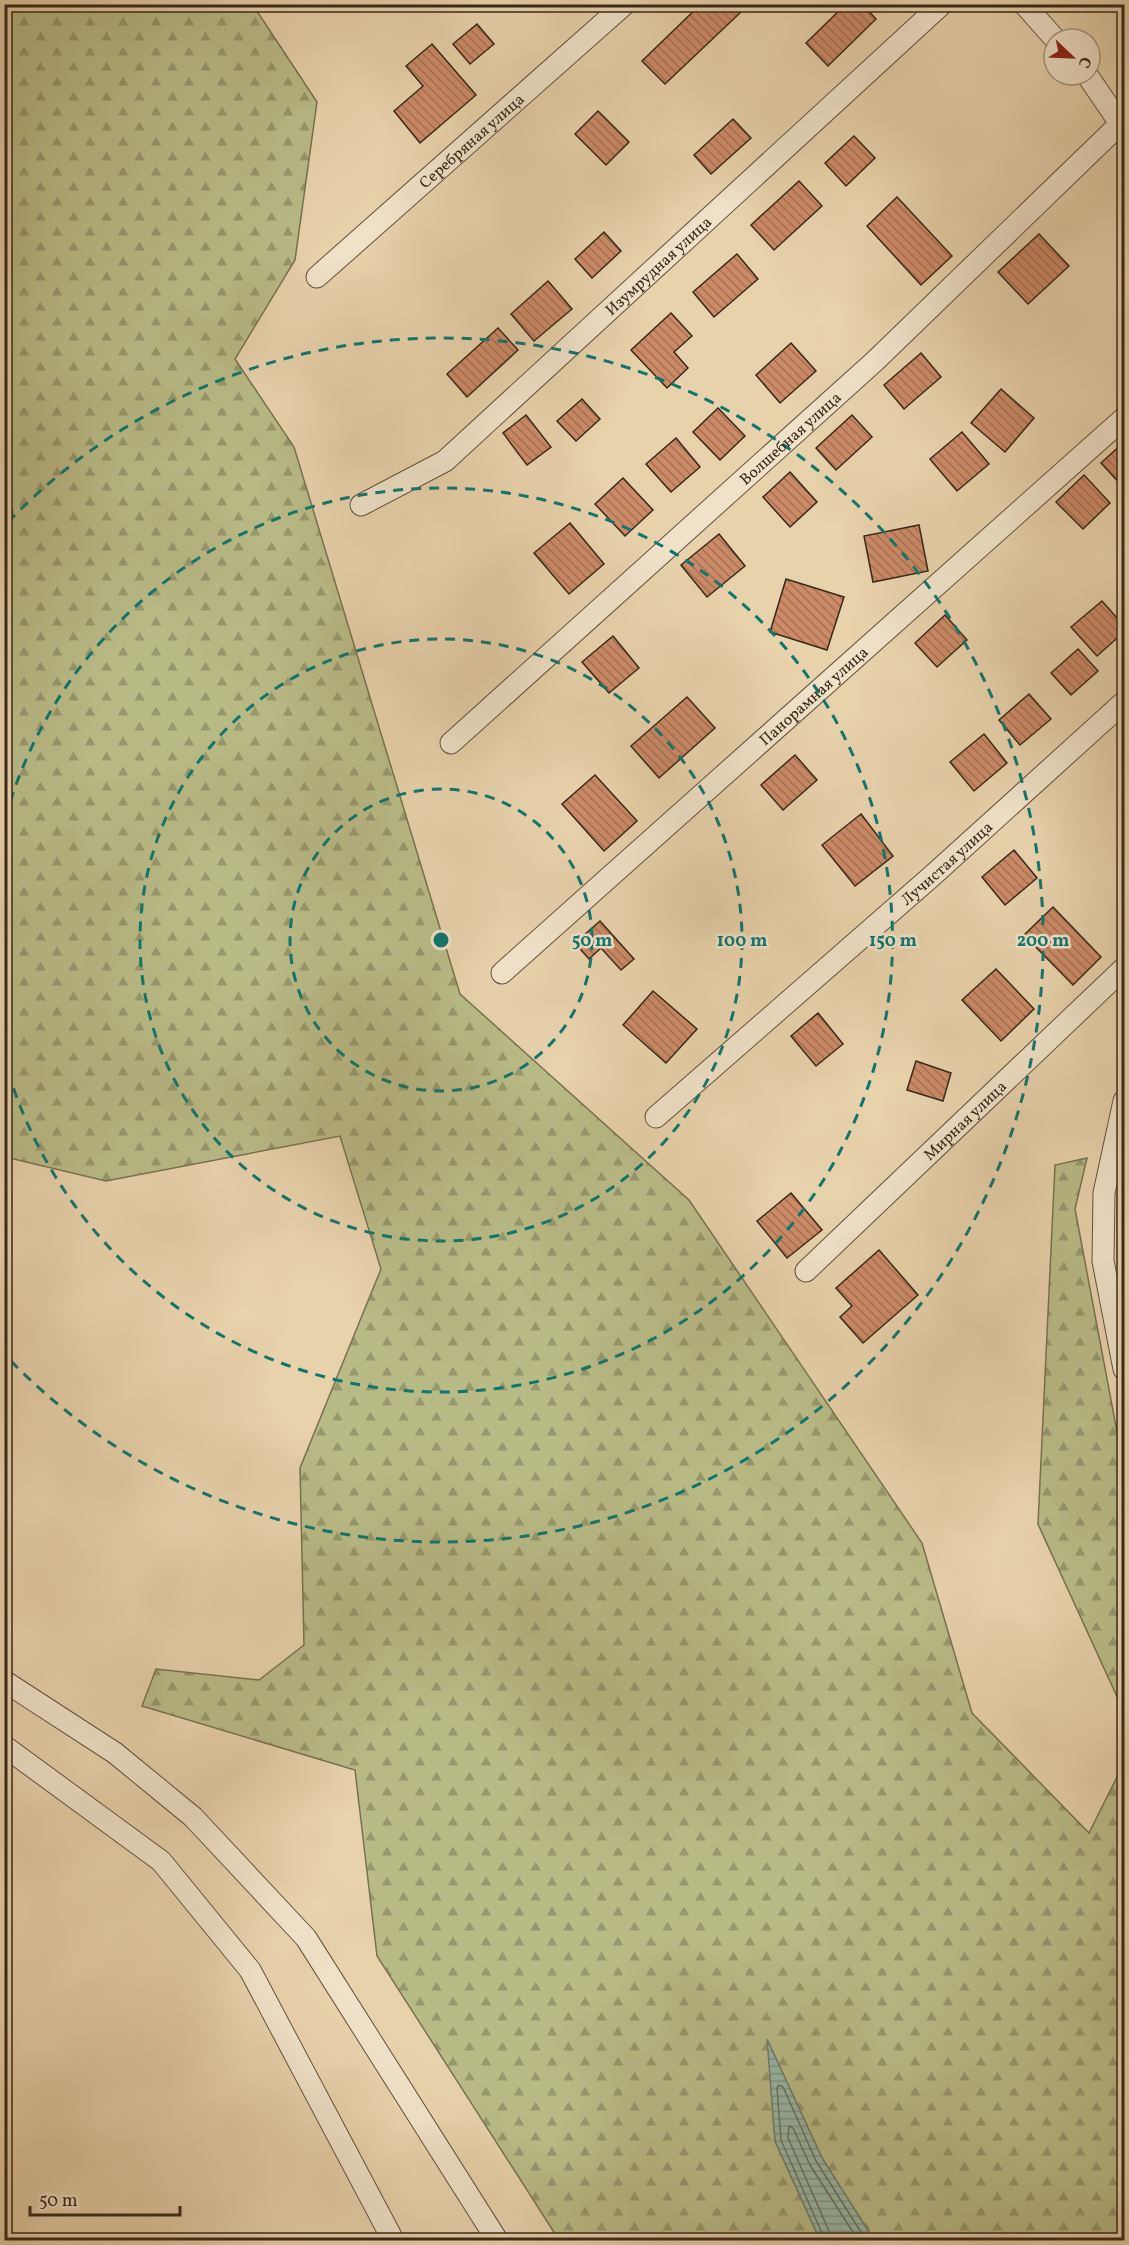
<svg xmlns="http://www.w3.org/2000/svg" width="1129" height="2245" font-family="Vollkorn,serif">
<defs>
<pattern id="forest-firs" width="22" height="20" patternUnits="userSpaceOnUse" patternTransform="scale(1.5)"><rect width="22" height="20" fill="#b9bb87"/><path d="M5 1l3.5 6h-7zM16 11l3.5 6h-7z" fill="#97986d"/></pattern>
<pattern id="water-rules" width="6" height="5" patternUnits="userSpaceOnUse" patternTransform="scale(1.5)"><rect width="6" height="5" fill="#98b8a7"/><path d="M0 2.5h6" fill="none" stroke="#7d9687"/></pattern>
<pattern id="building-back-hatch" width="6" height="6" patternUnits="userSpaceOnUse" patternTransform="scale(1.5)"><rect width="6" height="6" fill="#cc8a67"/><path d="M-1 5l2 2M0 0l6 6M5-1l2 2" fill="none" stroke="#a67154"/></pattern>
</defs>
<rect width="100%" height="100%" fill="#e8d2ac"/>
<filter id="stains"><feTurbulence type="fractalNoise" baseFrequency=".00333" numOctaves="4"/><feColorMatrix values="0 0 0 0 .2 0 0 0 0 .09 0 0 0 0 .02 0 0 0 .5 -.17"/></filter>
<radialGradient id="worn" r=".72"><stop offset=".6" stop-color="#630" stop-opacity="0"/><stop offset="1" stop-color="#630" stop-opacity=".3"/></radialGradient>
<g fill="url(#forest-firs)" stroke="#787250" stroke-width="1.5">
<polygon points="5,5 253,5 317,102 295,260 235,359 294,447 460,994 689,1200 922,1543 972,1713 1089,1833 1124,1763 1124,2240 874,2240 822,2158 768,2041 775,2141 820,2240 559,2240 377,1956 355,1770 142,1706 156,1669 259,1680 304,1645 300,1468 381,1269 340,1136 106,1181 5,1157 4,524 13,512 4,483"/>
<polygon points="1087,1158 1075,1209 1124,1469 1124,1712 1038,1524 1055,1165"/>
</g>
<polygon fill="url(#water-rules)" stroke="#717e6e" stroke-width="1.5" points="767,2039 822,2158 874,2240 820,2240 775,2141"/>
<g fill="none" stroke-linecap="round" stroke-linejoin="round">
<g stroke="#687060" stroke-width="1.5">
<polyline points="825,2240 781,2140 777,2088 779,2085 783,2087 816,2161 866,2240"/>
<polyline points="833,2240 788,2138 789,2126 793,2128 810,2165 858,2240"/>
</g>
</g>
<g fill="url(#building-back-hatch)" stroke="#372818" stroke-width="1.5">
<polygon points="701,4 736,4 742,11 665,84 642,61"/>
<polygon points="846,4 862,4 876,19 828,66 806,43"/>
<polygon points="477,24 494,44 470,64 453,44"/>
<polygon points="432,44 476,95 420,143 394,111 423,86 406,66"/>
<polygon points="598,111 629,142 606,165 575,134"/>
<polygon points="733,119 751,138 711,174 694,155"/>
<polygon points="854,136 875,158 846,186 825,163"/>
<polygon points="799,181 822,206 774,250 751,225"/>
<polygon points="897,197 952,256 921,285 867,226"/>
<polygon points="604,232 621,251 592,278 575,259"/>
<polygon points="1039,234 1069,266 1028,304 998,272"/>
<polygon points="737,254 758,279 714,317 693,292"/>
<polygon points="548,281 572,309 534,341 511,314"/>
<polygon points="671,313 692,336 674,352 688,368 667,388 631,350"/>
<polygon points="498,328 518,350 467,397 447,374"/>
<polygon points="791,343 816,371 780,403 756,375"/>
<polygon points="921,353 941,377 904,409 884,385"/>
<polygon points="1001,389 1034,418 1005,452 971,423"/>
<polygon points="582,399 600,419 576,441 557,421"/>
<polygon points="718,408 745,436 720,460 693,432"/>
<polygon points="526,415 551,447 527,465 503,433"/>
<polygon points="852,415 872,437 836,470 816,448"/>
<polygon points="962,432 989,464 957,491 930,459"/>
<polygon points="676,438 700,467 671,492 646,464"/>
<polygon points="1123,443 1124,445 1124,488 1101,463"/>
<polygon points="790,472 817,502 790,527 763,497"/>
<polygon points="1084,475 1110,503 1083,529 1056,502"/>
<polygon points="623,478 653,510 625,536 595,504"/>
<polygon points="570,523 604,564 569,594 534,553"/>
<polygon points="919,525 928,571 873,582 864,536"/>
<polygon points="719,534 745,566 707,597 681,565"/>
<polygon points="786,579 844,597 827,650 770,632"/>
<polygon points="1102,601 1124,626 1124,632 1097,656 1071,627"/>
<polygon points="945,615 967,640 937,667 915,643"/>
<polygon points="613,636 639,668 609,693 582,662"/>
<polygon points="1078,649 1098,671 1071,695 1051,673"/>
<polygon points="1029,694 1051,719 1020,745 999,720"/>
<polygon points="687,697 715,728 659,778 631,746"/>
<polygon points="984,734 1007,763 974,791 950,762"/>
<polygon points="795,755 817,780 783,810 761,785"/>
<polygon points="595,775 637,821 604,851 562,804"/>
<polygon points="861,814 893,856 855,886 822,845"/>
<polygon points="1014,850 1037,878 1005,905 982,877"/>
<polygon points="1053,907 1101,957 1073,985 1024,935"/>
<polygon points="600,921 634,959 621,970 601,948 589,959 575,943"/>
<polygon points="996,969 1034,1009 1001,1041 962,1000"/>
<polygon points="653,991 697,1029 666,1063 623,1025"/>
<polygon points="818,1013 843,1044 816,1066 791,1036"/>
<polygon points="916,1061 951,1073 943,1101 907,1090"/>
<polygon points="791,1193 822,1230 787,1258 757,1221"/>
<polygon points="879,1250 918,1295 863,1343 840,1317 852,1306 836,1288"/>
</g>
<g fill="none" stroke-linecap="round" stroke-linejoin="round">
<g stroke="#63523d" stroke-width="23">
<g id="minor">
<polyline points="1024,4 1055,39"/>
<polyline points="1087,75 1124,129"/>
<path id="s1" d="M317,277L625,4"/>
<path id="s2" d="M361,505L445,461L942,4"/>
<path id="s3" d="M451,743L875,361L1121,123"/>
<path id="s4" d="M502,973L1124,418"/>
<polyline points="1124,1101 1104,1193 1103,1261 1124,1369"/>
<path id="s5" d="M656,1117L932,876L1124,702"/>
<path id="s6" d="M806,1271L1124,968"/>
<polyline points="4,1681 115,1753 193,1817 306,1938 497,2240"/>
<polyline points="4,1746 161,1861 250,1970 393,2240"/>
</g>
</g>
<use href="#minor" stroke="#f0e2c9" stroke-width="21"/>
</g>
<g fill="none" stroke="#0f766e" stroke-width="3" stroke-dasharray="10 8">
<circle cx="441" cy="940" r="151"/>
<circle cx="441" cy="940" r="301"/>
<path d="M5 819A452 452 0 1 1 5 1061"/>
<path d="M8 522A602 602 0 1 1 8 1358"/>
</g>
<g text-anchor="middle" stroke-width="5" stroke-linejoin="round" paint-order="stroke">
<g font-size="16" fill="#372818" stroke="#f0e2c9">
<text dy="6" stroke="none"><textPath href="#s1" startOffset="206">Серебряная улица</textPath></text>
<text dy="6" stroke="none"><textPath href="#s2" startOffset="384">Изумрудная улица</textPath></text>
<text dy="6" stroke="none"><textPath href="#s3" startOffset="456">Волшебная улица</textPath></text>
<text dy="6" stroke="none"><textPath href="#s4" startOffset="417">Панорамная улица</textPath></text>
<text dy="6" stroke="none"><textPath href="#s5" startOffset="386">Лучистая улица</textPath></text>
<text dy="6" stroke="none"><textPath href="#s6" startOffset="219">Мирная улица</textPath></text>
</g>
</g>
<circle cx="441" cy="940" r="9" fill="#0f766e" stroke="#f0e2c9" stroke-width="3"/>
<g font-size="18" text-anchor="middle" font-weight="bold" fill="#0f766e" stroke="#f0e2c9" stroke-width="5" stroke-linejoin="round" paint-order="stroke">
<text x="592" y="946">50 m</text>
<text x="742" y="946">100 m</text>
<text x="893" y="946">150 m</text>
<text x="1043" y="946">200 m</text>
</g>
<rect width="1129" height="2245" fill="none" stroke="#e8d2ac" stroke-width="24"/>
<rect x="6" y="6" width="1117" height="2233" fill="none" stroke="#372818" stroke-width="3"/>
<rect x="12" y="12" width="1105" height="2221" fill="none" stroke="#372818" stroke-width="1.5"/>
<g transform="translate(1072 57) rotate(113)"><circle r="28" fill="#f0e2c9" stroke="#a69882" stroke-width="1.5"/>
<path d="M0-4.5L10 22L0 15L-10 22Z" fill="#8f2418"/>
<text y="-9" font-size="16" font-weight="bold" text-anchor="middle" fill="#372818">С</text>
</g>
<path d="M30 2206v9h150v-9" fill="none" stroke="#372818" stroke-width="3"/>
<text x="39" y="2206" font-size="18" fill="#372818" stroke="#f0e2c9" stroke-width="4.5" paint-order="stroke">50 m</text>
<rect width="100%" height="100%" filter="url(#stains)"/>
<rect width="100%" height="100%" fill="url(#worn)"/>
</svg>
